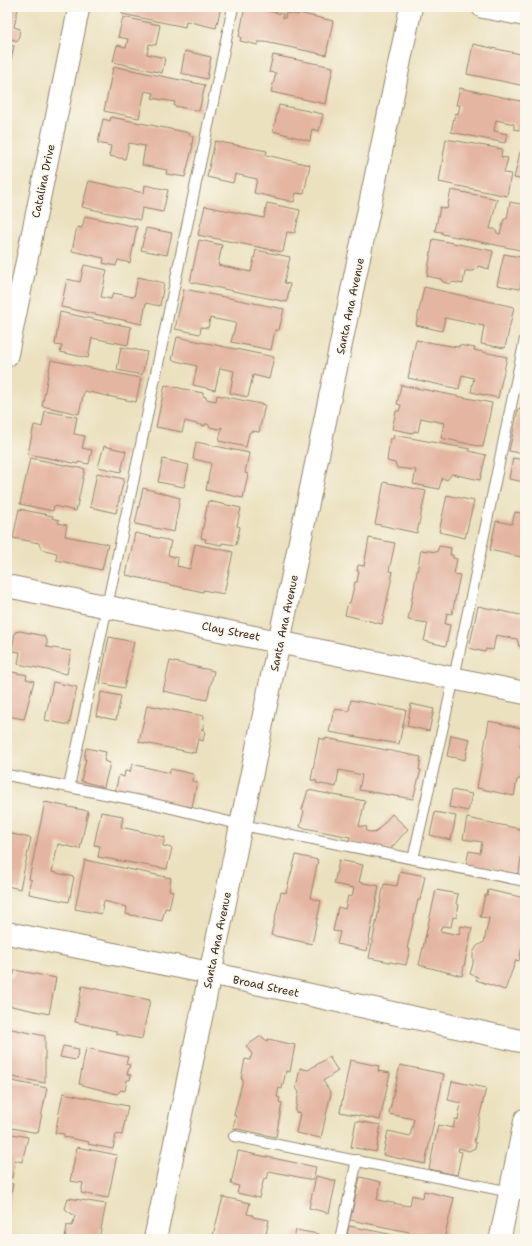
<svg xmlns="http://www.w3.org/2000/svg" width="532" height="1246" font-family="'Shantell Sans',sans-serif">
<rect width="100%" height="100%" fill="#fbf7ec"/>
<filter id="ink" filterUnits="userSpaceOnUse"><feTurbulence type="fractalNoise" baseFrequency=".025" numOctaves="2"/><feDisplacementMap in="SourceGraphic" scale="8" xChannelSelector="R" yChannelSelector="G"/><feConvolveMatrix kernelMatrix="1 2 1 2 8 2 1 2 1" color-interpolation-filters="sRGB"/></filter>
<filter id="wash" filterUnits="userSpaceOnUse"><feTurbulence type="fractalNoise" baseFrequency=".012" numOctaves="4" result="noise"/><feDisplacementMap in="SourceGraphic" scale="16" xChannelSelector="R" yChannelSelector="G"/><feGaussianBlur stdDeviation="0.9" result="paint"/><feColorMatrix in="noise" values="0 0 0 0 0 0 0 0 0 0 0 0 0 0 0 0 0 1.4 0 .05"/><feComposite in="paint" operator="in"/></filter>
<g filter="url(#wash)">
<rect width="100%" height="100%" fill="#ebe1bf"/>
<g id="blocks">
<g fill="#e4b5a1">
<polygon points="7,7 18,9 14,27 20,29 18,41 7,38"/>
<polygon points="123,7 221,7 216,28 186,21 185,27 122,14"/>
<polygon points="245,7 283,14 283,18 285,18 286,13 298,15 299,13 333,21 326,55 265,42 258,42 258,45 240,41 241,37 239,37"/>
<polygon points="123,17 160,25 156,45 149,44 147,54 165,58 162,73 113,62 117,45 126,47 128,39 118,37"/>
<polygon points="7,44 14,46 8,74 7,74"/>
<polygon points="473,44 525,55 525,86 467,74"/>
<polygon points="185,51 211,57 207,79 181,73"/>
<polygon points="273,55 333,67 326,104 271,92 276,73 269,72"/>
<polygon points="117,67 205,85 199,111 174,106 175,102 152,98 154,93 145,91 139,118 104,111 113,68"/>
<polygon points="460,88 525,102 525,127 523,131 514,129 514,124 496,120 494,131 507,134 505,143 451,132 455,113 458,114 460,105 456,105"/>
<polygon points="279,105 323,114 319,131 312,129 310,141 273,131"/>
<polygon points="111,117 190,133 189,135 193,136 192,145 193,145 185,177 166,174 167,170 142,165 145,146 129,143 125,159 109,156 111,146 98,143 103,119 110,121"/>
<polygon points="446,139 502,149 501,157 508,158 504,173 511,174 507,196 439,182"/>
<polygon points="215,141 267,151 266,155 310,165 304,194 296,193 294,202 254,193 257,179 235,174 233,183 207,177"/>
<polygon points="520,152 525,153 525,180 514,178"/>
<polygon points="89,181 144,193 145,185 168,190 163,212 142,208 140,220 82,207"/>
<polygon points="451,190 497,199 490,229 495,229 497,233 500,234 504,219 507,219 510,202 525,205 525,251 442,234 442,232 435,231 440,207 447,209"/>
<polygon points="267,203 300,210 295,233 287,232 283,252 198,235 205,206 264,218"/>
<polygon points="85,216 137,227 130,263 118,260 116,266 103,263 104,258 72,251 77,227 82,228"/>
<polygon points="146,228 172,233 167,255 141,250"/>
<polygon points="433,239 493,251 489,269 478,266 477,269 472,271 465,271 463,284 453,282 450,284 443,282 441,279 427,276"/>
<polygon points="199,240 222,245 218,265 251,272 256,250 290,257 284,283 290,284 287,302 190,282"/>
<polygon points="504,254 525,258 520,289 497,285"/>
<polygon points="84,265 107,270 101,297 111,299 113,293 134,297 138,277 164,283 160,306 146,303 142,324 61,307 67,279 80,282"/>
<polygon points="424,287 514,307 505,348 481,344 484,326 445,318 442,331 416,325"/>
<polygon points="184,289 284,309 279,330 275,330 271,350 231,342 236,323 210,318 208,328 201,327 200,334 175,329"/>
<polygon points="60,312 131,327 128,345 92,338 88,358 60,352 62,346 55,345"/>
<polygon points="177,337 274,357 269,379 253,375 248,397 230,393 234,371 220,368 215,390 193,385 197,366 172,360"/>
<polygon points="416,340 451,346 459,347 459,345 475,348 474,350 507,357 498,398 471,392 474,378 462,375 459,389 408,378"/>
<polygon points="121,347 147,352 142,375 117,370"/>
<polygon points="51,360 141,378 136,402 84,391 79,414 42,406"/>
<polygon points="165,385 203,393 203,396 206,397 206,399 216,401 217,395 265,405 259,432 252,431 249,433 246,447 219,441 222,427 218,429 210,427 208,424 205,424 205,426 185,421 182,432 156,427"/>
<polygon points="401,385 492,403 483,447 441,438 444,423 421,418 418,432 414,431 413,433 392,429 396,411 399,411 401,405 397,404"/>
<polygon points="518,409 525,410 525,454 509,451"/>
<polygon points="45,411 77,417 74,434 85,436 82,448 92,450 89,464 78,462 78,464 28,454 34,425 42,427"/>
<polygon points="394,435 470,449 469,451 486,455 480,480 452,474 447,480 442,478 439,489 413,484 416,470 397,468 395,463 387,461 390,438 393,439"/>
<polygon points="196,442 249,453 245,473 248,474 243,498 206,490 211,463 193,459"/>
<polygon points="104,446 126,451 121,472 98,467"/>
<polygon points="30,458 85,469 76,511 54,506 53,511 20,504"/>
<polygon points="513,458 525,460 525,482 509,479"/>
<polygon points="163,459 189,465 184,487 158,482"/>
<polygon points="97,473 124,479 116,513 90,507"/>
<polygon points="384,482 426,491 417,533 375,524"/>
<polygon points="143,488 180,498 174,532 135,524"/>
<polygon points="447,495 474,501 465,538 439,532"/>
<polygon points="208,501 241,508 237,526 240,527 236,545 222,543 222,545 205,542 206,539 201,538"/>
<polygon points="19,509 53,516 52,518 59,520 58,523 67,525 65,536 108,544 102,570 56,560 57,553 41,549 39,543 13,538"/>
<polygon points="515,512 525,514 525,558 490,550 496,521 512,524"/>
<polygon points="135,533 171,541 168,555 178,558 177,566 190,569 195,544 233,552 224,594 203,590 203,592 126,575"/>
<polygon points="369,538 395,543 389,571 393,572 382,624 345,615 348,603 350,603 355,582 357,582 359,571 357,571 358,565 364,566"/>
<polygon points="439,546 451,548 450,555 453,555 453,558 457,559 454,574 460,575 452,614 447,613 445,624 450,625 446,646 424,641 428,623 408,620 421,550 437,552"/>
<polygon points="478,606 525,616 525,648 519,646 517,639 496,635 493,650 486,649 485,652 469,648"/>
<polygon points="20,631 44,636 47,640 47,647 71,651 67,674 18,664 20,652 12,651 15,632"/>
<polygon points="109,637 134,642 124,688 100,683"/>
<polygon points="170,661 214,671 207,700 163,691"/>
<polygon points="7,671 27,675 26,679 34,681 24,719 7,716"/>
<polygon points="53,682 77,687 69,725 45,720"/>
<polygon points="101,692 121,696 116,720 96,716"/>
<polygon points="351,700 406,710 399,744 329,732 334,709 349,711"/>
<polygon points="411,704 434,709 429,731 407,726"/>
<polygon points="147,705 204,716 203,729 201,729 205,731 203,741 198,739 195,753 139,742"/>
<polygon points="489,721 525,729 520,747 523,748 522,753 525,754 525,776 517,780 514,796 477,788"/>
<polygon points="451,735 470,739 465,760 447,756"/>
<polygon points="319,738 326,740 326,738 421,757 419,770 421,770 413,799 359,790 362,775 339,770 336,787 316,783 317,781 311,780"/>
<polygon points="86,748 106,752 104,761 110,763 104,787 81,781 86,759 84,759"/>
<polygon points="132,764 170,773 170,769 193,774 192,781 197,782 192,807 186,806 186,809 115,792 119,775 124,777 125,771 130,772"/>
<polygon points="308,790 365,801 359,826 367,827 366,831 375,833 392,814 408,829 392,847 391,851 349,842 350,837 300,827 304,811 302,810"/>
<polygon points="452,790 472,794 468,811 449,807"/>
<polygon points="45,802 88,811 80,849 58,844 52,872 74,877 69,902 29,894 30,882 32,880 29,879"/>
<polygon points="101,812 123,816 121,827 165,837 163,846 172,848 167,869 98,857 100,846 94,845"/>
<polygon points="435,812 456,816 451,840 430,835"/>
<polygon points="467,818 525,830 519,872 518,872 517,874 466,864 469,851 480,853 482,842 463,839"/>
<polygon points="7,833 31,838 20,889 7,886"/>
<polygon points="296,855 318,860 310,898 321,901 312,944 271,935 281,892 286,893"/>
<polygon points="85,860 171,878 169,890 173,891 169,909 165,908 162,921 126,914 127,907 104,901 101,914 75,909"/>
<polygon points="339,860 363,865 359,882 379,886 367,951 337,944 340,932 333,931 338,907 345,909 348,896 352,897 354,888 334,884"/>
<polygon points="400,871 425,876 420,900 418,900 407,949 410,949 406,965 369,958 384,884 397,886"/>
<polygon points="436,890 458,894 456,904 459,905 456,918 453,917 451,927 442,926 440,931 459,935 461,926 472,928 462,976 419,965"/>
<polygon points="488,890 525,898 525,933 519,961 516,960 505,990 476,980 478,977 470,974 473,964 473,953 477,946 484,942 489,918 480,917 485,895 487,895"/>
<polygon points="15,970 56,978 49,1014 7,1005 7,976 13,977"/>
<polygon points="82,986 150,1000 142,1039 116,1034 116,1031 75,1022"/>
<polygon points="7,1028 45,1036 45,1083 7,1076"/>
<polygon points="261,1036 267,1041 268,1039 295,1045 290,1072 286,1071 282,1089 279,1088 277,1097 280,1098 279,1102 282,1103 276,1137 233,1128 236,1116 234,1115 243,1079 241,1079 245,1059 250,1060 252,1054 246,1046"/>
<polygon points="63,1046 79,1049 76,1060 60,1057"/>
<polygon points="86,1048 128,1057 126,1064 130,1065 127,1074 131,1075 130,1080 127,1080 125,1091 121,1090 117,1094 79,1084"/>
<polygon points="329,1057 338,1071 323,1081 331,1093 321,1138 296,1133 300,1113 295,1112 299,1092 296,1088 300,1068 308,1070"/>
<polygon points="350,1060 379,1066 378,1071 390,1073 380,1120 340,1112"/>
<polygon points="400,1065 444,1074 425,1164 383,1155 388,1131 410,1136 414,1119 389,1114"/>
<polygon points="7,1080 47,1088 38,1133 7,1127"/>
<polygon points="452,1081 486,1088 474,1142 476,1143 475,1148 469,1151 459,1148 458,1151 462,1152 457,1175 429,1169 438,1125 453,1128 455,1119 458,1120 461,1103 448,1100"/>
<polygon points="63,1093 128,1106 122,1135 116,1134 113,1149 88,1144 89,1142 64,1137 64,1134 55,1133"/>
<polygon points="356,1121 381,1125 376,1152 351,1147"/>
<polygon points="7,1133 28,1137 22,1162 15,1160 12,1178 7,1177"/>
<polygon points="77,1147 117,1155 108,1198 81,1193 83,1183 70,1181"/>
<polygon points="238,1151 316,1167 313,1180 269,1171 267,1179 264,1178 259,1198 237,1193 239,1186 231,1184"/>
<polygon points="316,1176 336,1181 329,1213 309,1208"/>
<polygon points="360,1177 381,1182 377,1200 403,1205 410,1206 412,1195 423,1198 424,1191 454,1198 444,1239 350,1220"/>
<polygon points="7,1183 13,1184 8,1210 7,1210"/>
<polygon points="223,1197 250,1203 247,1214 253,1215 253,1217 269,1220 265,1239 212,1239"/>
<polygon points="68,1198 106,1204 99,1239 65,1239 67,1225 72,1226 75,1216 65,1209"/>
<polygon points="349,1226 404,1237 404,1236 417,1239 346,1239"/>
<polygon points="296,1230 318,1234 317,1239 294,1239"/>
</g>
</g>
</g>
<g filter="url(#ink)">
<use href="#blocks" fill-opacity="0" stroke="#93866e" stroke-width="1"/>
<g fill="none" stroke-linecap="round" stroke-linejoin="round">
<g stroke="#93866e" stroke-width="12">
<g id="lane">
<polyline points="7,775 146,802 242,825 525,881"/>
<polyline points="69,787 233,7"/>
<polyline points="413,859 454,678 525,339"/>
<polyline points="234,1136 525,1195"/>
<polyline points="340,1239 357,1160"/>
</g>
</g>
<g stroke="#93866e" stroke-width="23">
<g id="street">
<polyline points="7,356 79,7"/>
<polyline points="500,1239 525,1119"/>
</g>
</g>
<g stroke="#93866e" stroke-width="24">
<g id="secondary">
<polyline points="483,7 525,15"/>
<polyline points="7,586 525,693"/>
<polyline points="7,933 210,973 525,1042"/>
<polyline points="155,1239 411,7"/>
</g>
</g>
<use href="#lane" stroke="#fff" stroke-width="10"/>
<use href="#street" stroke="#fff" stroke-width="21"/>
<use href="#secondary" stroke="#fff" stroke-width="22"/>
</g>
</g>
<g text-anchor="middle" stroke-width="3" stroke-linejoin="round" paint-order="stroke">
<g font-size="11" fill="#3b2a1e" stroke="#fbf7ec">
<text transform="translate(43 181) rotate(-78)" y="4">Catalina Drive</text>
<text transform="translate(350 306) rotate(-78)" y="4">Santa Ana Avenue</text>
<text transform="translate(284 623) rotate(-78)" y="4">Santa Ana Avenue</text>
<text transform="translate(231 631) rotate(11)" y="4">Clay Street</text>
<text transform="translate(217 940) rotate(-78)" y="4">Santa Ana Avenue</text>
<text transform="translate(266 986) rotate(12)" y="4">Broad Street</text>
</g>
</g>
<rect width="532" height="1246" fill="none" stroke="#fbf7ec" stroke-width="24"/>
</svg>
